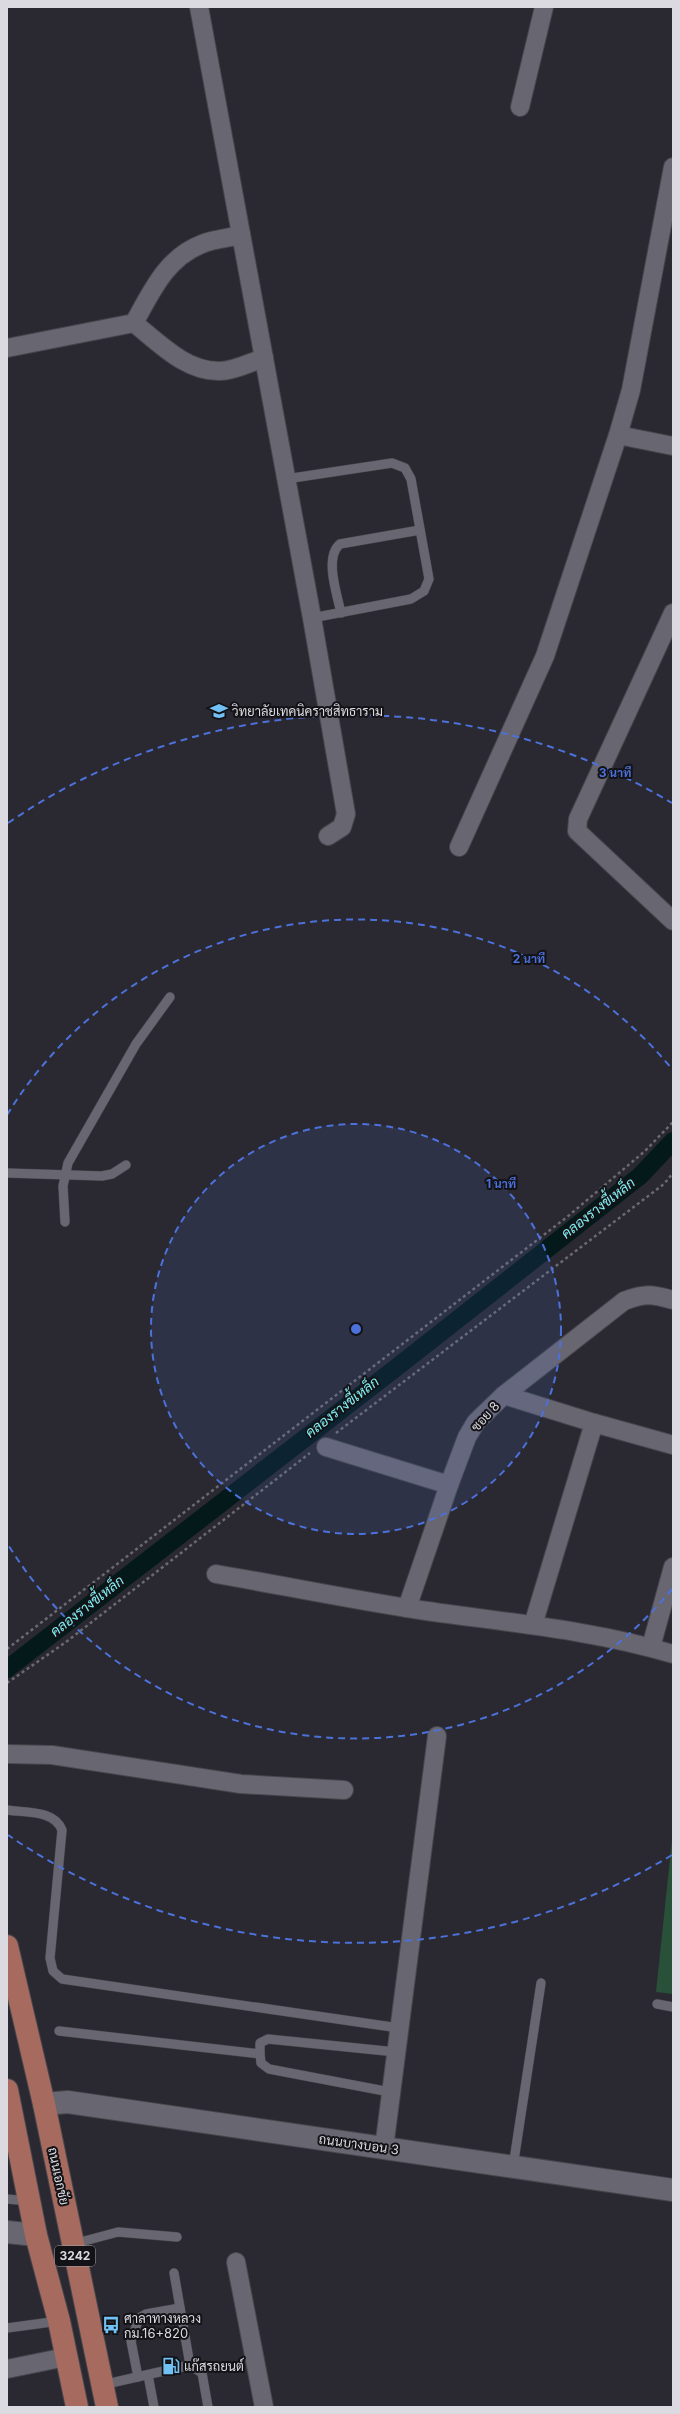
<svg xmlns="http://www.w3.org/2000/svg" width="680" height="2414" font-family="Inter,Sarabun,sans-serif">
<rect width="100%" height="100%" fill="#2a2931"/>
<polygon fill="#295039" points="673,1830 673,1994 656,1992"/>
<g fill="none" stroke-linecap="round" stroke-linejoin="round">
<polyline stroke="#041a1a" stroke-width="18" points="7,1669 397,1367 640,1176 673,1141"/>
<g stroke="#47464d" stroke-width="10">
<g id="lane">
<polyline points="286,479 392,463 405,468 411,479 429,579 424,591 411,599 312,618"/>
<path d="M341,613C337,594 324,557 340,544L420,530"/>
<polyline points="7,1173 102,1176 112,1174 126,1165"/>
<polyline points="65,1222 63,1186 68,1163 136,1044 170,997"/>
<path d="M7,1810C27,1813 54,1810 62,1830L50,1958L53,1971L62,1979L399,2028"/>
<polyline points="657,2004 673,2007"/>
<polyline points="59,2031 260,2054 260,2043 268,2039 396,2052"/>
<polyline points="260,2054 261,2063 269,2069 390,2092"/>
<polyline points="513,2167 541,1983"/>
<polyline points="7,2199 29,2201"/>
<polyline points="73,2244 118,2232 177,2237"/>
<polyline points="7,2328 59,2321"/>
<polyline points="190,2365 202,2373 208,2407"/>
<polyline points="148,2375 154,2407"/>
<polyline points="138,2377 131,2341 139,2318 146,2314 180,2308"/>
<polyline points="102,2385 190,2365 174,2273"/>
</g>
</g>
<g stroke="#47464d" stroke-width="20">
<g id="street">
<polyline points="199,7 312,618 346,814 342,827 328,836"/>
<polyline points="520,107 544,7"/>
<path d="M134,323C159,343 186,372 220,371C234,371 251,362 264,358"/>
<path d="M7,348L134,323C152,291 166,258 202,244C214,239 229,238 241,235"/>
<polyline points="618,435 673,446"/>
<polyline points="673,613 578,819 577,831 673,921"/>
<polyline points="459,847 545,656 618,435 631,390 673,167"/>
<polyline points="504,1395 594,1423"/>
<polyline points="326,1447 449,1485"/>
<path d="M216,1574C280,1585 344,1598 407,1608C496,1622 587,1628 673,1654"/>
<path d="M407,1608L449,1485L467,1437L476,1422L504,1395L624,1301C645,1293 652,1294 673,1300"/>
<polyline points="533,1625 594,1423 673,1445"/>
<polyline points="651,1647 673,1567"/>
<polyline points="7,1754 52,1755 241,1784 344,1790"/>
<polyline points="384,2148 437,1736"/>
<polyline points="236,2262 264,2407"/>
<polyline points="7,2369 66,2357"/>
</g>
</g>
<g stroke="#47464d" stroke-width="24">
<g id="secondary">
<polyline points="44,2104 68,2102 673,2190"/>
<polyline points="7,2232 36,2235"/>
</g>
</g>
<g stroke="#47464d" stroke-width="24">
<g id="primary">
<polyline points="7,1946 44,2104 107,2407"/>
<polyline points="7,2090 36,2235 59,2321 77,2407"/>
</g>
</g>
<g stroke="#6b6a71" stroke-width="2.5" stroke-dasharray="3 3" stroke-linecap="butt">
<polyline points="336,1433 664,1184 673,1173"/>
<polyline points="7,1649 567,1217 645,1151 673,1122"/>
<polyline points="7,1683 66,1642 310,1453"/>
</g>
<use href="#lane" stroke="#686670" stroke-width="9"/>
<use href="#street" stroke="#686670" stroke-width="18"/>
<use href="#secondary" stroke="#686670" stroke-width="22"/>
<use href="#primary" stroke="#a66a5f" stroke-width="22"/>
</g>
<circle cx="356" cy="1329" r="205" fill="#4c71da" fill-opacity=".12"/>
<g fill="none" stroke="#4c71da" stroke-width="2" stroke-dasharray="7 5">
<circle cx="356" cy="1329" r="205"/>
<path d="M672 1589A409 409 0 0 1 7 1543M7 1115A409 409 0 0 1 672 1069"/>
<path d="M672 1855A614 614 0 0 1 8 1835M8 823A614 614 0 0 1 672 803"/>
</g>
<defs>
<g id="university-bare" transform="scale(1.38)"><path d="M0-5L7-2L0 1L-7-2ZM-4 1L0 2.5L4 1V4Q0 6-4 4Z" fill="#72c1f5" stroke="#131216" stroke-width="2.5" paint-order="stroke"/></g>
<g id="bus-bare" transform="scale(1.38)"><path d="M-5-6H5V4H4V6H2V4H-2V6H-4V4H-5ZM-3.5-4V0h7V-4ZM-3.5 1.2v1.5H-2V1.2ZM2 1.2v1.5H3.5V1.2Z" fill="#72c1f5" stroke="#131216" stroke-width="2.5" paint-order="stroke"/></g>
<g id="fuel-bare" transform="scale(1.38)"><path d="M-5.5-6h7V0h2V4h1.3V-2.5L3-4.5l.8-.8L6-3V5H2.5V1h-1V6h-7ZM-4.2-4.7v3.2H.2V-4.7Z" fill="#72c1f5" stroke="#131216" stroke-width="2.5" paint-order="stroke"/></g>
</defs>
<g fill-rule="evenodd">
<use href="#university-bare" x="219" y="711"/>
<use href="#bus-bare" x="111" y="2325"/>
<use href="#fuel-bare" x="171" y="2366"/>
</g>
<g text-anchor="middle" stroke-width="4" stroke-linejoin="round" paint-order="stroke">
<rect fill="#131216" stroke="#9f9ea3" stroke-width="1" x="55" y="2246" width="40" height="20" rx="3"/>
<g font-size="12" font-weight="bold" fill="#dbdae0">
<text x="75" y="2260">3242</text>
</g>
<g font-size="13" fill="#dbdae0" stroke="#131216" text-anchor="start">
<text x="232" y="716">วิทยาลัยเทคนิคราชสิทธาราม</text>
<text x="124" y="2323">ศาลาทางหลวง<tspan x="124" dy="15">กม.16+820</tspan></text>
<text x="184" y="2371">แก๊สรถยนต์</text>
</g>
<g font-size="13" fill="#dbdae0" stroke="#131216">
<text transform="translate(485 1416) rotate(-48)" y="5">ซอย 8</text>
<text transform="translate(359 2144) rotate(8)" y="5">ถนนบางบอน 3</text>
<text transform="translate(59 2176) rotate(78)" y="5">ถนนเอกชัย</text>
</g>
<g font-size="14" font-style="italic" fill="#81f0f3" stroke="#131216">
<text transform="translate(598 1208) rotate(-38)" y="5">คลองรางขี้เหล็ก</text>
<text transform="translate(342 1407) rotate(-38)" y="5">คลองรางขี้เหล็ก</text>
<text transform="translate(87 1606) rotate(-38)" y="5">คลองรางขี้เหล็ก</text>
</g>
</g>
<circle cx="356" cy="1329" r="6" fill="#4c71da" stroke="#131216" stroke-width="2"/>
<g font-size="12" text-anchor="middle" font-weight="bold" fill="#4c71da" stroke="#131216" stroke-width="4" stroke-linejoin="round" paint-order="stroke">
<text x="615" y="777">3 นาที</text>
<text x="529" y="963">2 นาที</text>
<text x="501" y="1188">1 นาที</text>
</g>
<rect width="680" height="2414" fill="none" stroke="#dbdae0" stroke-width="16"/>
</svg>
